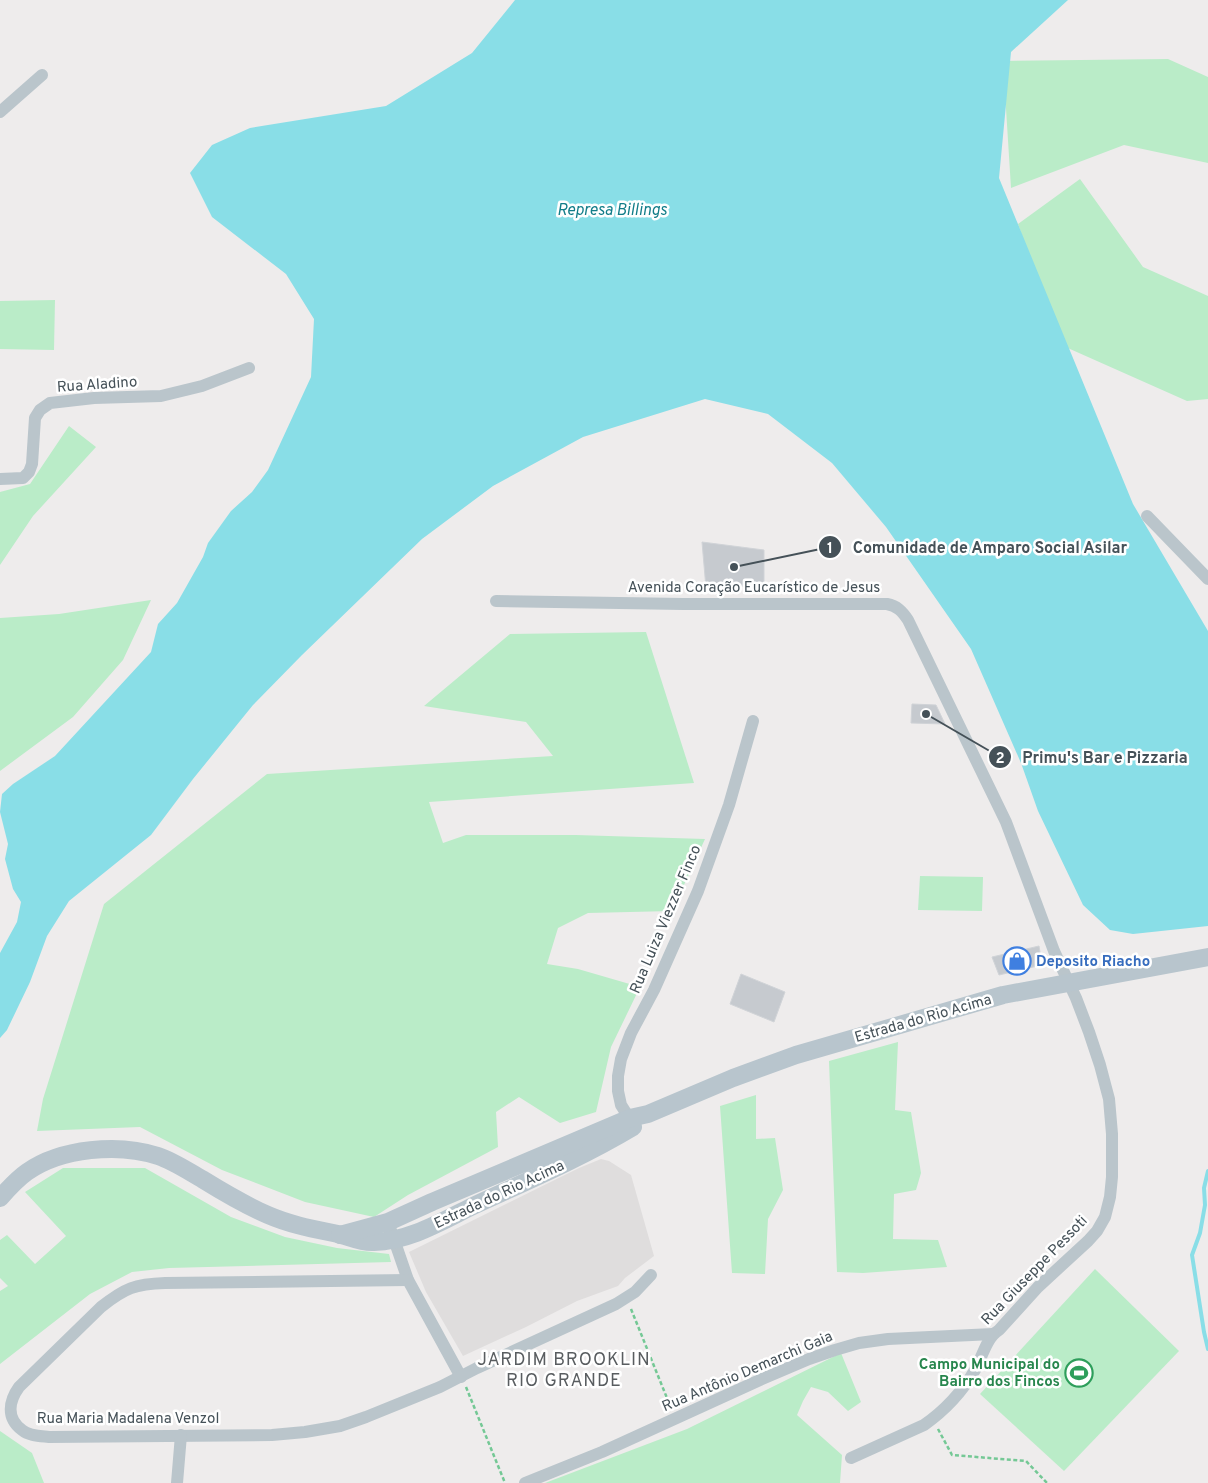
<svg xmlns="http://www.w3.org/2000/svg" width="1208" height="1483" font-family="Overpass,sans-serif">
<rect width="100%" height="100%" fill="#eeecec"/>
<polygon fill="#dfdddd" points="601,1159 609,1161 631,1175 654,1256 625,1278 618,1286 577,1301 526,1327 463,1356 426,1292 409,1252 579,1168"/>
<g fill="#baecc8">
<polygon points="1168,59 1208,77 1208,163 1124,145 1011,188 1003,61"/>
<polygon points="1080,179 1143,267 1208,296 1208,399 1187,401 1061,345 1018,224"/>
<polygon points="55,300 54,350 0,349 0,301"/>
<polygon points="69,426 96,447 33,516 0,565 0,492 30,484"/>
<polygon points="151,600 123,660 73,717 0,771 0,618 59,614"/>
<polygon points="646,632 694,783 429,802 443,843 466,835 576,835 705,839 672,911 588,913 558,928 547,964 578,969 640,987 611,1047 596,1112 560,1123 519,1097 496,1112 498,1147 408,1195 374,1217 305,1202 222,1170 140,1127 37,1131 43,1099 104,904 267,774 553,756 526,722 424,706 510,634"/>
<polygon points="920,876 983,877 982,911 918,910"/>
<polygon points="898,1042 895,1110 911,1112 921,1173 916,1190 894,1194 893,1239 938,1240 947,1267 863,1273 837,1272 829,1061"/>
<polygon points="756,1095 756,1139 775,1138 783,1190 768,1219 765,1274 732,1273 720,1106"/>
<polygon points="63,1168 145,1168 231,1217 285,1237 337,1248 389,1254 391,1262 169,1268 132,1272 90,1294 0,1364 0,1291 8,1286 0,1278 0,1240 7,1235 35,1264 66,1236 25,1192"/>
<polygon points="1095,1269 1179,1351 1064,1471 980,1394"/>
<polygon points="841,1353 861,1402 848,1411 828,1392 811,1387 803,1401 797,1415 842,1455 840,1483 545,1483 687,1429"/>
<polygon points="0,1431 32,1453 44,1483 0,1483"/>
</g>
<polygon fill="#89dee7" points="515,0 1068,0 1011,52 999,178 1133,504 1208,631 1208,926 1133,934 1110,930 1083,905 1038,811 1021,763 971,649 886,527 832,463 768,414 705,399 583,437 493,486 422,539 302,655 253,705 193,779 151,835 69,901 47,936 30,982 7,1030 0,1038 0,953 17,922 21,902 13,889 5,859 8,844 0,812 2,794 13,784 55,756 151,652 158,624 177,603 203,557 208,543 231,511 252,492 268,470 311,377 314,319 286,274 212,217 190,173 212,145 250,128 386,106 472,53"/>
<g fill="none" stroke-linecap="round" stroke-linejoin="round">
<polyline stroke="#89dee7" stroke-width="4" points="1208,1171 1204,1188 1205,1205 1200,1233 1192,1255 1204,1332 1208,1349"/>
</g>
<g fill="#c6cacf" stroke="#d0d3d7">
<polygon points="702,542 764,550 764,585 706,588"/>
<polygon points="912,704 936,705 945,724 911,723"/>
<polygon points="1039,946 1042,965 999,975 992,957"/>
<polygon points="741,974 785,992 774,1022 730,1004"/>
</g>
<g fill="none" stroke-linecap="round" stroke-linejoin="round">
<g stroke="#74c895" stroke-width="2.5" stroke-dasharray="4 2.5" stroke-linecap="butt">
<polyline points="631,1309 671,1408"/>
<polyline points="466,1387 505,1483"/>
<polyline points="938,1429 952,1455 1026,1461 1047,1483"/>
</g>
<g stroke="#bac5cb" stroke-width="12">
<polyline points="0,112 42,75"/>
<polyline points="0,479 23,478 29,472 32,464 35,418 40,410 50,403 94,398 161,396 202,386 249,368"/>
<polyline points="1147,516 1208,579"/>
<path d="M496,601L683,604H887C897,606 902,611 908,620L1006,822L1054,951L1076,998L1089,1032L1100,1065L1109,1099L1112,1134V1177L1110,1197L1105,1217L1097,1231L1088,1241L1038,1287L999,1330C986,1338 982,1358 975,1370C962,1392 944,1411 924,1425L851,1458"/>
<polyline points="633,1124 621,1105 618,1091 618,1076 621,1059 631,1033 654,990 698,891 729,805 753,721"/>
<polyline points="388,1222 408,1280 461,1377"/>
<path d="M408,1280L165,1283C135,1284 125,1288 101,1307L19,1387C9,1401 6,1418 22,1430C29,1436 40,1436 49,1437L272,1435L305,1432L340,1426L366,1417L440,1387L477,1368L616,1304L635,1292L651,1275"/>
<polyline points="177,1483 181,1435"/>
<polyline points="525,1483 602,1452 762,1379 809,1359 835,1350 859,1343 888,1339 993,1334"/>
</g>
<g stroke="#b8c5cd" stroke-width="18">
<path d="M0,1198C8,1189 17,1179 27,1172C61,1148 119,1143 158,1156C173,1161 188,1171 202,1179C223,1192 245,1205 268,1215C291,1225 314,1229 338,1234C350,1237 361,1243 374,1242C410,1241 442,1221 473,1206C527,1181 581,1158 633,1127"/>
<polyline points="340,1235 388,1222 432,1202 630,1118 648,1114 733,1078 796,1055 1003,995 1208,957"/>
</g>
</g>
<defs>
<g id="shop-ring" transform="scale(1.4375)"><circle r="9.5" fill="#fff" stroke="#3f7fe0" stroke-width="1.5"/><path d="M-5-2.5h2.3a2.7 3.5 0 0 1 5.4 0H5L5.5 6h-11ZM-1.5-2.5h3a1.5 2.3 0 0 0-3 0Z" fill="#3f7fe0"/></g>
<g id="stadium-ring" transform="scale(1.4375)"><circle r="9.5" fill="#fff" stroke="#2e9e5b" stroke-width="1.5"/><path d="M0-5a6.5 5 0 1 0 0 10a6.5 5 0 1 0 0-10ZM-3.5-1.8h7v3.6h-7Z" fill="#2e9e5b"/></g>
</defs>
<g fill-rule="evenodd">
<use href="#shop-ring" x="1017" y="961"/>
<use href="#stadium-ring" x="1079" y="1373"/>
</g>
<g text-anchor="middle" stroke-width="5" stroke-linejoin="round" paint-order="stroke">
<g font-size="15" fill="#455158" stroke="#fff">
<text transform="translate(97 384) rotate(-4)" y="5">Rua Aladino</text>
<text x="754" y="592">Avenida Coração Eucarístico de Jesus</text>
<text transform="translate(665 919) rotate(-67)" y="5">Rua Luiza Viezzer Finco</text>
<text transform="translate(923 1018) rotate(-16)" y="5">Estrada do Rio Acima</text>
<text transform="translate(499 1194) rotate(-25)" y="5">Estrada do Rio Acima</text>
<text transform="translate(1034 1270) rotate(-46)" y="5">Rua Giuseppe Pessoti</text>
<text transform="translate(747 1371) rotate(-23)" y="5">Rua Antônio Demarchi Gaia</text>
<text x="128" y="1423">Rua Maria Madalena Venzol</text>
</g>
<g font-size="15" font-weight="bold" fill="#366cbe" stroke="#fff" text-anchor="start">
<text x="1036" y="966">Deposito Riacho</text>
</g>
<g font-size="15" font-weight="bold" fill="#27864d" stroke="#fff" text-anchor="end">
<text x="1060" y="1369">Campo Municipal do<tspan x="1060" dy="17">Bairro dos Fincos</tspan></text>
</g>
<g font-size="16" font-style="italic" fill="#127d89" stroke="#fff">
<text x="612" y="215">Represa Billings</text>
</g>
<g font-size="18" letter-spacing="1" fill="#595d60" stroke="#fff">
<text x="564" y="1365">JARDIM BROOKLIN<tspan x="564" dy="21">RIO GRANDE</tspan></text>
</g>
</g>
<path fill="none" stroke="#455158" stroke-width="2" d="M734 567L830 547M926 714L1000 757"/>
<g fill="#455158" stroke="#fff" stroke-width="2">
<circle cx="734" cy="567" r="5"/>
<circle cx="926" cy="714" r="5"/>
<circle cx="830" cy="547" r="12"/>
<circle cx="1000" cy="757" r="12"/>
</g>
<g font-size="15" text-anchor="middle" font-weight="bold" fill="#fff">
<text x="830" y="553">1</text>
<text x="1000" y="763">2</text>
</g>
<g font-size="16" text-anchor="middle" font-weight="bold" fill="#455158" stroke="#fff" stroke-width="5" stroke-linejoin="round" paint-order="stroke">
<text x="990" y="553">Comunidade de Amparo Social Asilar</text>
<text x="1105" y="763">Primu's Bar e Pizzaria</text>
</g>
</svg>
